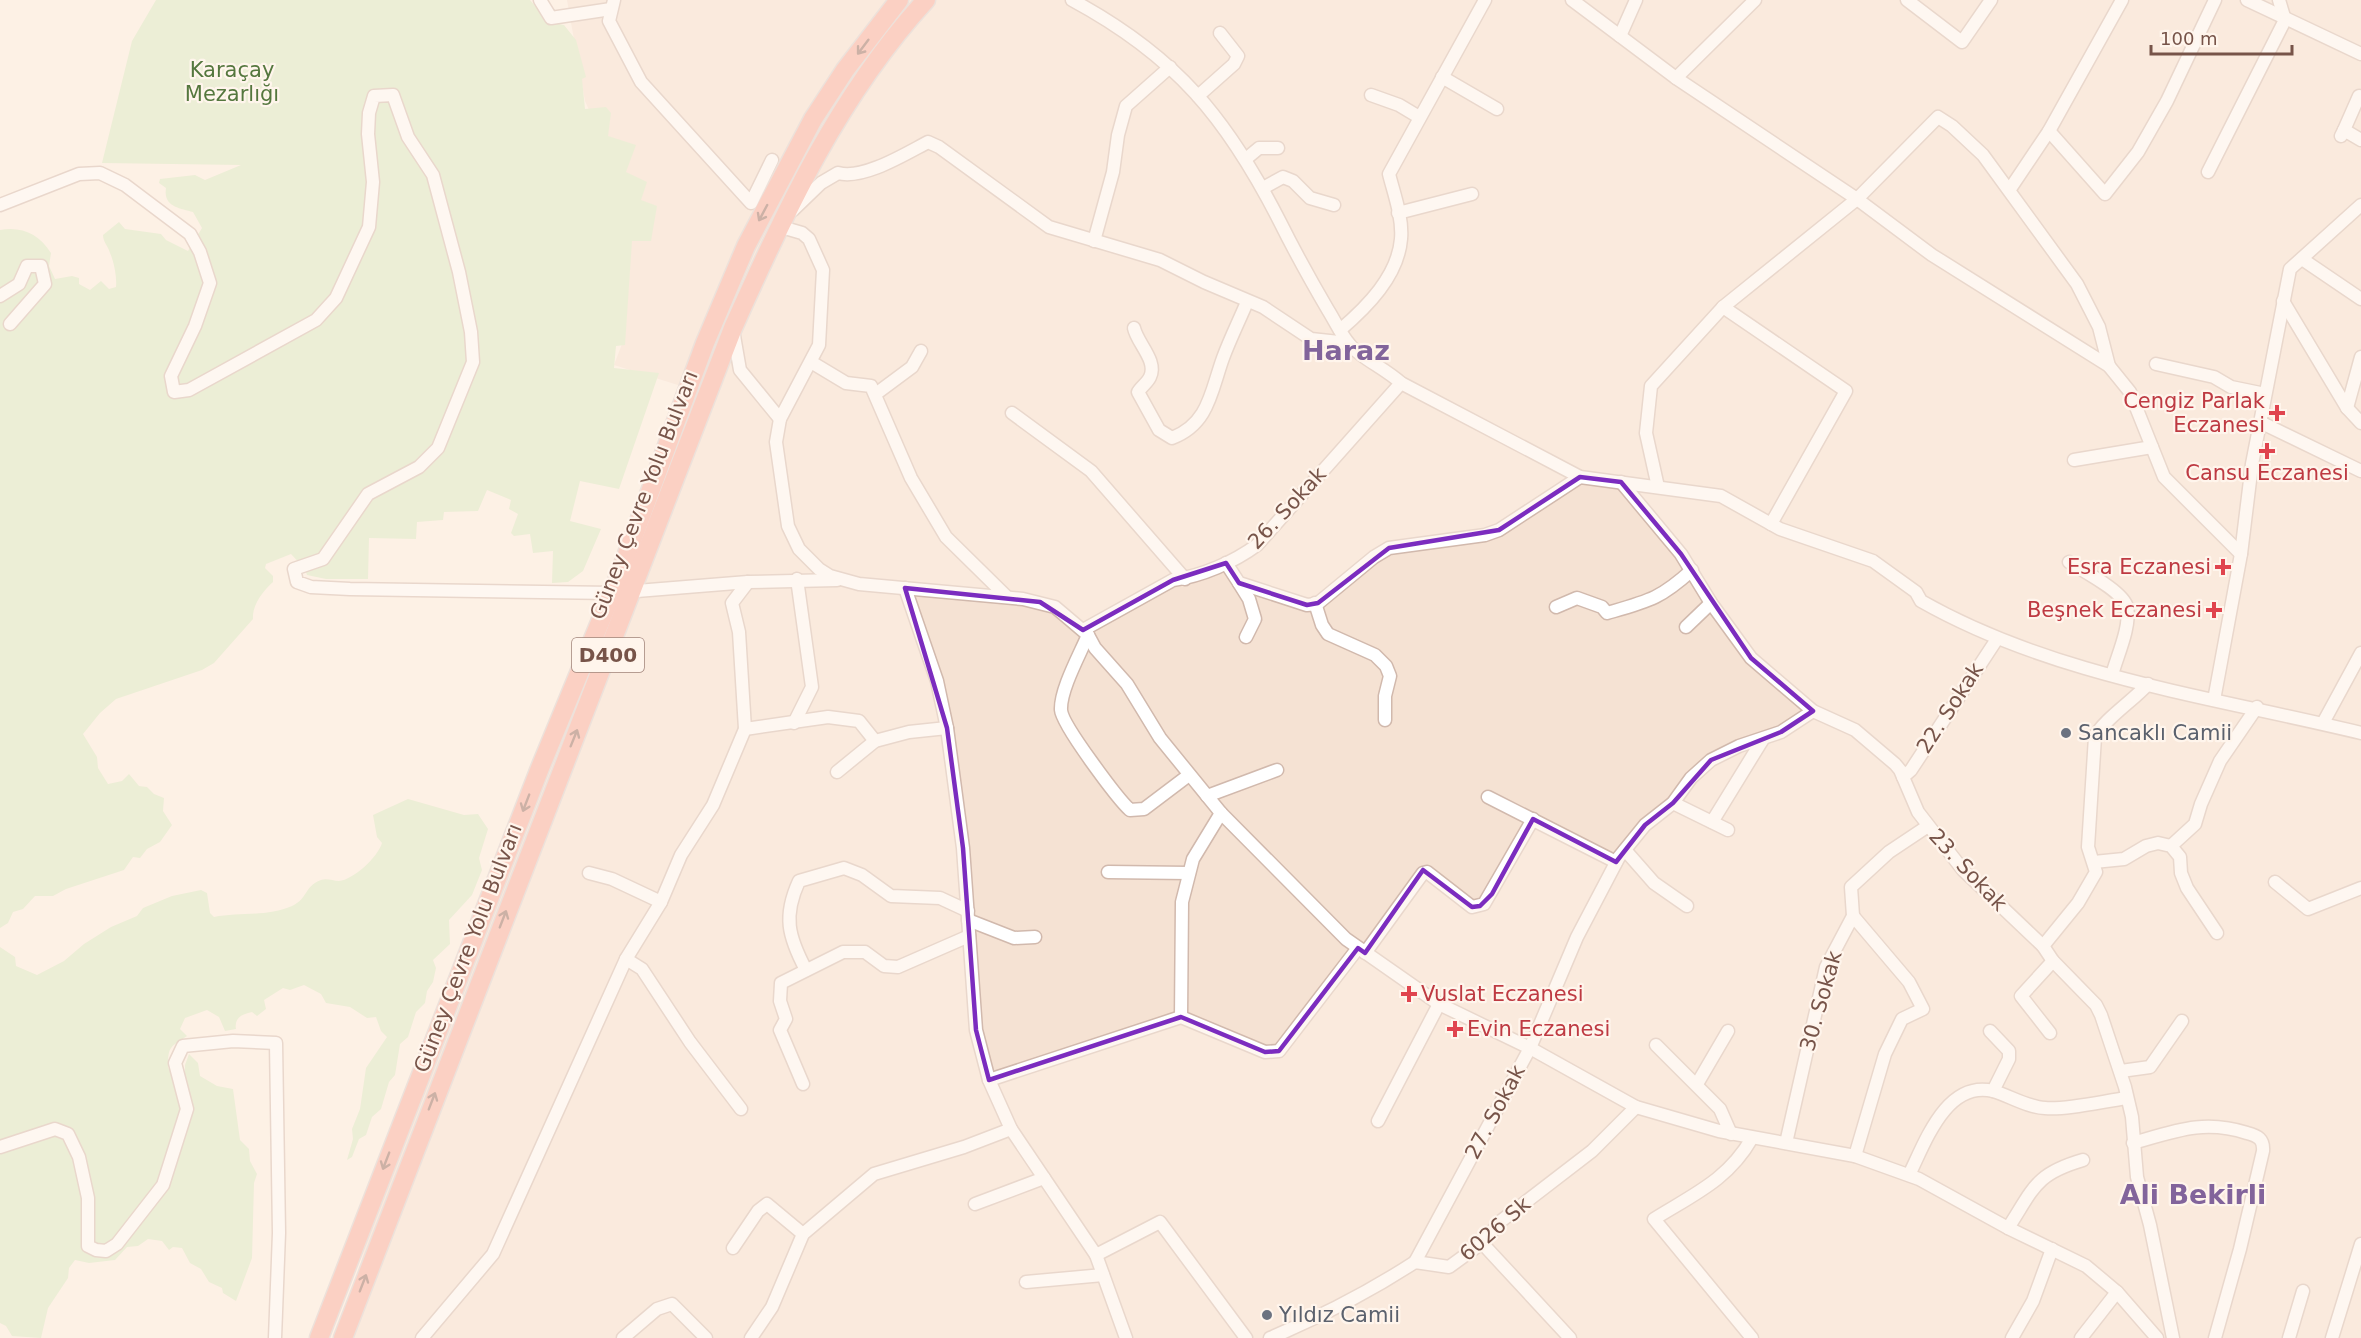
<svg xmlns="http://www.w3.org/2000/svg" width="2361" height="1338" font-family="'DejaVu Sans',sans-serif">
<rect width="100%" height="100%" fill="#fdf1e5"/>
<polygon fill="#f5e2d3" points="567,0 2361,0 2361,1338 338,1338 366,1245 697,391 614,365 622,344 624,243 644,232 585,101"/>
<g fill="#d8ebc3">
<path d="M156,0H530L549,22L564,25L576,40L586,77L582,79L585,109L606,107L611,113L608,136L636,145L626,172L647,182L641,200L657,206L651,241H632L625,345L616,346L614,368L659,373L619,489L580,481L570,521L601,529L583,571L568,582L552,583L553,551L533,553L530,534L514,536L511,533L518,514L509,509L511,500L487,490L478,511L444,512L443,520L417,522L416,539L369,538L368,579H326L307,575L305,569L291,554L266,564L265,568L273,576V582C263,591 252,605 253,619L214,663L202,670L116,699L100,713L83,734L97,757L98,768L108,784L122,781L129,774L139,786L147,787L154,794L164,798L163,811L172,825L160,842L147,849L140,858L133,857L124,870L66,889L53,896H35L23,909L13,912L8,923L0,928V230C22,226 39,234 51,253L49,266L55,279L72,276L79,278V284L90,290L101,281L109,289L116,287C117,277 114,262 110,253C108,246 103,242 103,235L119,222L125,229L161,234L166,240L188,251L202,228L193,212C180,208 163,207 166,188L159,183L160,179L195,175L205,180L241,165L102,163L132,41Z"/>
<path d="M408,799L464,815L478,814L488,829L479,858L482,870L472,895L449,920L450,944L433,960L436,968L433,982L427,991L425,1003L416,1012L408,1037L400,1044L395,1075L389,1082L381,1109L372,1117L366,1135L359,1139L352,1157L347,1160L353,1139L352,1129L360,1109L366,1068L387,1037L381,1031L376,1017L367,1018L350,1007L326,1003L321,994L304,985L290,990L283,988L264,1000L266,1009L257,1016L252,1012C243,1014 234,1017 236,1029L225,1031L219,1017L207,1010L185,1018L180,1029L187,1036C170,1048 168,1045 168,1068L185,1081V1065L189,1054L198,1063L200,1076L217,1086L233,1089L240,1140L249,1149L250,1161L257,1174L254,1183L252,1258L236,1301L223,1293L222,1288L209,1282L201,1269L190,1263L182,1248L173,1247L169,1250L162,1241L148,1239L138,1246L127,1247L115,1260L89,1263L75,1260L69,1268L68,1278L48,1308L41,1338L12,1336L6,1326L0,1323V947L15,957L16,966L37,975L64,961L84,944L111,927L137,916L143,908L172,896L201,890L207,893L210,913L214,917C238,912 268,917 292,906C309,898 303,887 321,880C327,878 333,881 339,881C353,880 378,857 382,843L377,837L373,815Z"/>
</g>
<g fill="none" stroke-linecap="round" stroke-linejoin="round">
<g stroke="#d1b9ad" stroke-width="15">
<g id="minor">
<polyline points="540,0 551,18 611,9"/>
<polyline points="614,0 609,21 641,82 751,203 772,160"/>
<path d="M1072,0C1176,56 1227,118 1280,222C1295,252 1311,281 1328,310C1335,321 1341,335 1350,345C1361,358 1386,369 1401,383L1580,477L1721,496L1780,529L1873,561L1916,592L1921,601C2055,677 2213,697 2361,733"/>
<polyline points="1572,0 1676,78 1857,199 1932,255 2109,366 2130,392 2164,477 2241,554"/>
<polyline points="1907,0 1962,42 1991,0"/>
<polyline points="2247,0 2361,54"/>
<polyline points="1620,36 1636,0"/>
<polyline points="1442,77 1497,109"/>
<polyline points="1676,78 1755,0"/>
<polyline points="1371,95 1399,105 1419,117"/>
<polyline points="1198,96 1234,64 1238,56 1220,33"/>
<polyline points="2344,130 2359,96"/>
<polyline points="2049,131 2105,194 2138,152 2167,101 2215,0"/>
<polyline points="2341,136 2344,130 2361,140"/>
<polyline points="1247,158 1259,148 1278,148"/>
<polyline points="2208,172 2285,20 2279,0"/>
<polyline points="1263,188 1283,177 1293,181 1310,198 1334,205"/>
<polyline points="2010,189 2049,131 2122,0"/>
<polyline points="0,205 79,174 100,173 125,185 190,234 200,252 210,283 195,326 171,376 174,392 189,390 316,320 336,298 369,227 373,182 368,134 369,113 374,96 393,95 408,137 433,175 459,272 471,332 473,362 438,448 419,467 368,494 323,559 294,569 297,582 311,587 350,589 612,593 748,582 837,580"/>
<path d="M793,210L821,183L838,173C863,180 905,154 928,142L939,147L1049,227L1160,260L1204,282L1263,307L1311,339L1348,343"/>
<polyline points="1398,213 1472,194"/>
<polyline points="781,223 778,226 802,233 809,239 823,270 819,345 780,419 776,442 788,526 799,549 819,569 830,576 859,584 1023,599 1055,607 1088,635 1095,648 1127,684 1160,738 1221,813 1346,939 1439,1004 1530,1048 1636,1107 1719,1131 1855,1156 1919,1179 2008,1228 2086,1266 2117,1292 2157,1338"/>
<polyline points="1094,241 1113,172 1118,135 1126,106 1170,67"/>
<polyline points="2302,259 2361,299"/>
<polyline points="0,296 19,284 27,266 41,266 45,284 10,324"/>
<polyline points="2283,301 2347,408 2361,423"/>
<polyline points="1723,307 1846,391 1771,524"/>
<path d="M1134,328C1137,343 1158,361 1150,377C1148,382 1141,387 1138,392L1159,430L1172,438C1209,424 1211,391 1223,358C1230,339 1239,321 1247,302"/>
<polyline points="733,330 740,370 780,419"/>
<path d="M1340,330C1367,307 1398,276 1401,239C1403,218 1394,194 1389,174L1485,0"/>
<polyline points="811,362 846,383 871,386 911,478 946,537 1007,597"/>
<polyline points="2156,364 2214,377 2231,387 2265,394"/>
<polyline points="877,393 912,367 921,351"/>
<polyline points="2347,408 2361,357"/>
<polyline points="1012,413 1091,471 1185,579"/>
<polyline points="2260,422 2361,471"/>
<polyline points="2074,460 2152,447"/>
<polyline points="1621,482 1681,554 1711,603 1751,658 1813,711 1855,730 1895,764 1900,770 1918,812 1963,870 2043,946 2053,961 2096,1005 2101,1015 2125,1087 2132,1117 2137,1177 2150,1225 2173,1338"/>
<polyline points="1658,487 1646,433 1651,386 1723,307 1857,199 1938,117 1952,126 1983,155 2077,284 2099,327 2109,366"/>
<path d="M2069,562C2083,571 2123,591 2127,607C2131,627 2117,656 2112,675"/>
<polyline points="1226,563 1239,583 1307,605 1317,604 1374,557 1389,548 1485,535 1499,530 1580,477"/>
<polyline points="1239,583 1249,599 1255,619 1246,637"/>
<polyline points="905,588 937,681 947,728 963,848 976,1030 989,1080 1011,1129 1096,1255 1126,1338"/>
<polyline points="1315,603 1322,625 1328,634 1375,655 1386,666 1390,676 1385,696 1385,720"/>
<path d="M1556,607L1577,598L1602,607L1607,613C1649,601 1660,599 1692,570"/>
<polyline points="1686,627 1711,603"/>
<path d="M1083,630L1173,580C1202,576 1234,562 1257,545L1401,383"/>
<path d="M1088,635C1080,654 1060,690 1061,710C1062,725 1118,799 1130,810L1144,809L1189,775"/>
<polyline points="2214,700 2241,554 2252,464 2290,269 2361,205"/>
<polyline points="794,723 812,687 797,579"/>
<polyline points="2323,723 2361,653"/>
<polyline points="745,729 828,717 859,721 875,741"/>
<polyline points="837,772 875,741 909,732 947,728"/>
<polyline points="1903,777 1911,770 1997,639"/>
<polyline points="1207,796 1277,770"/>
<polyline points="1488,797 1616,862"/>
<polyline points="1673,803 1728,830"/>
<polyline points="1712,822 1763,739"/>
<polyline points="2171,846 2195,824 2201,804 2220,761 2257,707"/>
<polyline points="1625,850 1654,883 1687,906"/>
<polyline points="2094,862 2124,859 2146,846 2158,843 2171,846 2180,857 2181,873 2187,888 2217,933"/>
<polyline points="1108,872 1189,873"/>
<polyline points="589,873 612,879 661,902"/>
<polyline points="2275,882 2308,909 2361,888"/>
<polyline points="1853,916 1909,982 1923,1009 1902,1019 1885,1054 1855,1156"/>
<polyline points="968,920 1014,938 1035,937"/>
<path d="M2043,946L2078,903L2096,872L2088,847L2095,737C2102,721 2134,700 2148,684"/>
<polyline points="1365,953 1423,873 1427,872 1472,907 1484,904 1533,819"/>
<polyline points="626,959 642,969 690,1042 741,1109"/>
<path d="M806,970C788,936 783,916 799,881L844,868L862,875L891,896L940,898L968,911"/>
<polyline points="1181,1017 1182,902 1193,859 1221,813"/>
<polyline points="1990,1031 2009,1051 2009,1059 1993,1091"/>
<polyline points="2050,1033 2021,996 2053,961"/>
<polyline points="1656,1045 1720,1109 1731,1134"/>
<polyline points="2121,1071 2150,1067 2182,1021"/>
<polyline points="989,1080 1181,1017 1265,1052 1279,1051 1358,948"/>
<polyline points="803,1084 780,1030 786,1019 780,1001 781,983 843,952 865,952 884,966 898,967 969,936"/>
<polyline points="1697,1084 1728,1031"/>
<polyline points="1378,1121 1439,1004"/>
<path d="M1752,1138C1728,1180 1694,1194 1654,1219L1752,1338"/>
<polyline points="1786,1143 1826,967 1853,916 1851,887 1889,852 1928,826"/>
<path d="M2133,1143C2175,1131 2204,1119 2247,1133C2258,1136 2264,1139 2263,1151L2240,1249L2215,1338"/>
<polyline points="0,1147 55,1129 68,1134 79,1157 88,1198 88,1246 96,1250 106,1251 117,1244 163,1185 187,1109 175,1063 183,1046 233,1041 276,1043 279,1233 275,1338"/>
<path d="M1909,1175C1925,1143 1946,1080 1993,1091C2010,1096 2027,1107 2045,1108C2067,1110 2104,1101 2127,1098"/>
<polyline points="975,1204 1044,1178"/>
<path d="M2008,1228C2034,1188 2035,1174 2083,1160"/>
<polyline points="1482,1243 1570,1338"/>
<polyline points="733,1248 758,1211 767,1204 803,1234"/>
<polyline points="1096,1255 1160,1222 1246,1338"/>
<polyline points="1415,1262 1530,1048 1577,937 1619,857 1645,825 1673,803 1691,778 1711,760 1739,746 1781,732 1813,711"/>
<polyline points="1026,1282 1103,1275"/>
<polyline points="422,1338 493,1254 626,959 661,902 681,855 713,805 745,729 739,632 732,603 748,582"/>
<polyline points="623,1338 657,1309 672,1304 706,1338"/>
<polyline points="751,1338 772,1307 803,1234 874,1174 964,1147 1011,1129"/>
<path d="M1270,1338C1320,1317 1369,1292 1415,1262L1449,1267L1482,1243L1501,1221L1592,1151L1636,1107"/>
<polyline points="2012,1338 2033,1301 2052,1249"/>
<polyline points="2081,1338 2117,1292"/>
<polyline points="2289,1338 2303,1291"/>
<polyline points="2332,1338 2361,1244"/>
</g>
</g>
<g stroke="#d9cfcc" stroke-width="21">
<g id="highway">
<polyline points="319,1338 540,768 617,581 705,343 746,246 813,119 845,70 899,0"/>
<path d="M343,1338L733,328C785,211 839,95 926,0"/>
</g>
</g>
<use href="#minor" stroke="#fff" stroke-width="12"/>
<use href="#highway" stroke="#f9a89a" stroke-width="18"/>
</g>
<defs><path id="oneway-shaft" d="M-6 0H5M1.5-3L5.5 0L1.5 3" fill="none" stroke-width="1.6" stroke-linecap="round" stroke-linejoin="round" transform="scale(1.5)"/></defs>
<g stroke="#916559">
<use href="#oneway-shaft" transform="translate(863 47) rotate(127)"/>
<use href="#oneway-shaft" transform="translate(763 213) rotate(118)"/>
<use href="#oneway-shaft" transform="translate(574 738) rotate(-68)"/>
<use href="#oneway-shaft" transform="translate(526 803) rotate(111)"/>
<use href="#oneway-shaft" transform="translate(503 919) rotate(-69)"/>
<use href="#oneway-shaft" transform="translate(432 1101) rotate(-69)"/>
<use href="#oneway-shaft" transform="translate(386 1161) rotate(111)"/>
<use href="#oneway-shaft" transform="translate(363 1283) rotate(-69)"/>
</g>
<path d="M0 0H2361V1338H0ZM1580,477L1621,482L1681,554L1751,658L1813,711L1781,732L1711,760L1673,803L1645,825L1616,862L1533,819L1492,894L1480,906L1472,907L1423,870L1365,953L1358,948L1279,1051L1265,1052L1181,1017L989,1080L976,1030L963,848L947,728L905,588L1040,602L1083,630L1173,580L1226,563L1239,583L1307,605L1318,603L1389,548L1499,530Z" fill="#fdf1e5" fill-opacity=".55" fill-rule="evenodd"/>
<path fill="none" stroke="#7b2cbf" stroke-width="4.5" stroke-linejoin="round" d="M1580,477L1621,482L1681,554L1751,658L1813,711L1781,732L1711,760L1673,803L1645,825L1616,862L1533,819L1492,894L1480,906L1472,907L1423,870L1365,953L1358,948L1279,1051L1265,1052L1181,1017L989,1080L976,1030L963,848L947,728L905,588L1040,602L1083,630L1173,580L1226,563L1239,583L1307,605L1318,603L1389,548L1499,530Z"/>
<g fill="#e0444e" stroke="#fff5ec" stroke-width="2">
<path d="M2274 404h6v6h6v6h-6v6h-6v-6h-6v-6h6z"/>
<path d="M2264 442h6v6h6v6h-6v6h-6v-6h-6v-6h6z"/>
<path d="M2220 558h6v6h6v6h-6v6h-6v-6h-6v-6h6z"/>
<path d="M2211 601h6v6h6v6h-6v6h-6v-6h-6v-6h6z"/>
<path d="M1406 985h6v6h6v6h-6v6h-6v-6h-6v-6h6z"/>
<path d="M1452 1020h6v6h6v6h-6v6h-6v-6h-6v-6h6z"/>
</g>
<g fill="#6b7280" stroke="#fff5ec" stroke-width="2">
<circle cx="2066" cy="733" r="6"/>
<circle cx="1267" cy="1315" r="6"/>
</g>
<g text-anchor="middle" stroke-width="4.5" stroke-linejoin="round" paint-order="stroke">
<rect fill="#fff5ec" stroke="#a0847a" stroke-width="1.5" x="572" y="638" width="72" height="34" rx="4.5"/>
<g font-size="20" font-weight="bold" fill="#775449">
<text x="608" y="662">D400</text>
</g>
<g font-size="21" fill="#55773e" stroke="#fff5ec">
<text x="232" y="77">Karaçay<tspan x="232" dy="24">Mezarlığı</tspan></text>
</g>
<g font-size="21" fill="#be3a42" stroke="#fff5ec" text-anchor="end">
<text x="2265" y="408">Cengiz Parlak<tspan x="2265" dy="24">Eczanesi</tspan></text>
<text x="2267" y="480" text-anchor="middle">Cansu Eczanesi</text>
<text x="2211" y="574">Esra Eczanesi</text>
<text x="2202" y="617">Beşnek Eczanesi</text>
<text x="1421" y="1001" text-anchor="start">Vuslat Eczanesi</text>
<text x="1467" y="1036" text-anchor="start">Evin Eczanesi</text>
</g>
<g font-size="21" fill="#775449" stroke="#fff5ec">
<text transform="translate(644 495) rotate(-69)" y="7">Güney Çevre Yolu Bulvarı</text>
<text transform="translate(1287 508) rotate(-47)" y="7">26. Sokak</text>
<text transform="translate(1950 708) rotate(-57)" y="7">22. Sokak</text>
<text transform="translate(1968 870) rotate(47)" y="7">23. Sokak</text>
<text transform="translate(468 948) rotate(-69)" y="7">Güney Çevre Yolu Bulvarı</text>
<text transform="translate(1821 1001) rotate(-74)" y="7">30. Sokak</text>
<text transform="translate(1495 1112) rotate(-62)" y="7">27. Sokak</text>
<text transform="translate(1495 1229) rotate(-41)" y="7">6026 Sk</text>
</g>
<g font-size="21" fill="#5b616d" stroke="#fff5ec" text-anchor="start">
<text x="2078" y="740">Sancaklı Camii</text>
<text x="1279" y="1322">Yıldız Camii</text>
</g>
<g font-size="27" font-weight="bold" fill="#82649b" stroke="#fff5ec">
<text x="1346" y="360">Haraz</text>
<text x="2193" y="1204">Ali Bekirli</text>
</g>
</g>
<path d="M2151 45v9h141v-9" fill="none" stroke="#775449" stroke-width="3"/>
<text x="2160" y="45" font-size="18" fill="#775449" stroke="#fff5ec" stroke-width="4.5" paint-order="stroke">100 m</text>
</svg>
